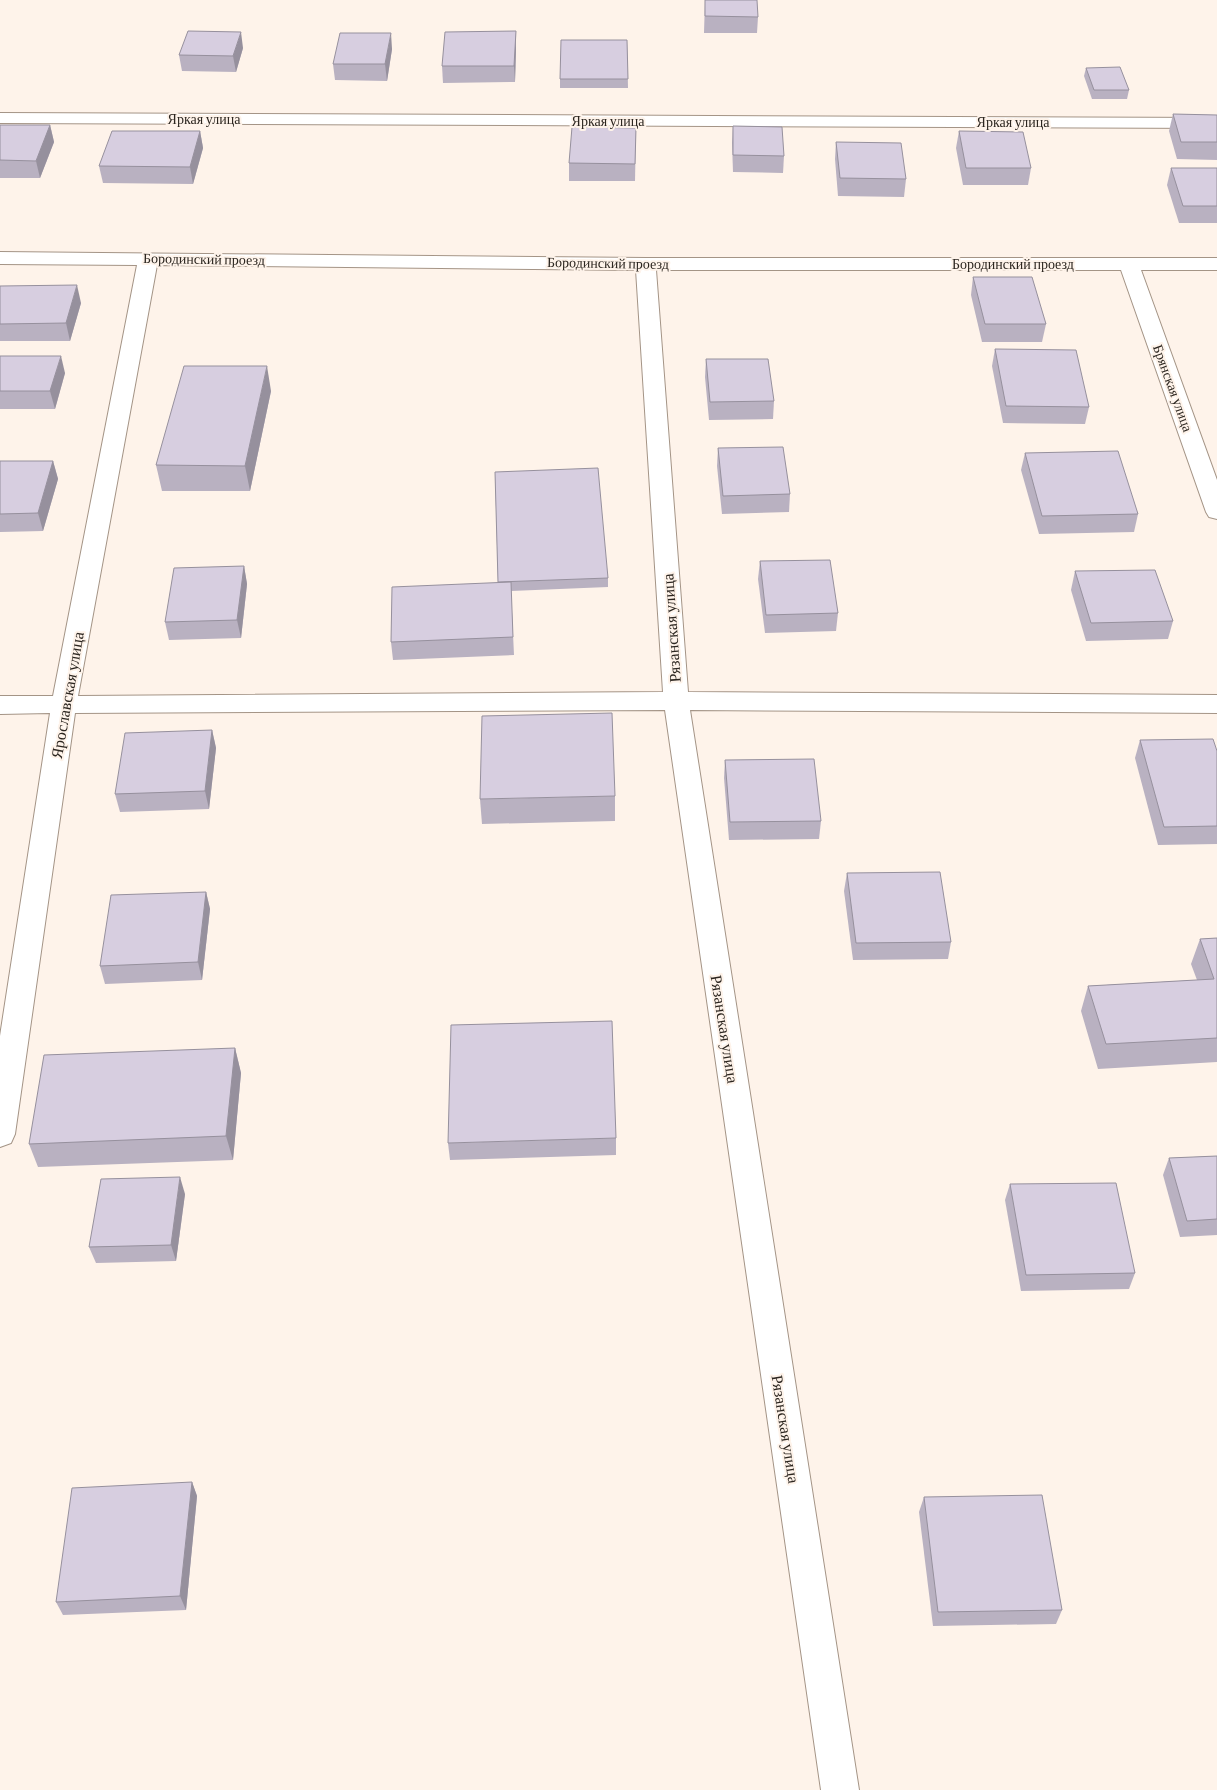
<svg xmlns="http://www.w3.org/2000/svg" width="1217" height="1790" font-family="'Crimson Pro',serif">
<rect width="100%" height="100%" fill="#fef3ea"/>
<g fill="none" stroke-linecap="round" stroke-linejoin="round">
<g stroke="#a49486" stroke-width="2">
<g id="minor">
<polygon points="0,113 1217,118 1217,128 0,123"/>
<path d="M0,252L646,258H1217V270H1141L1217,480V519L1209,517L1206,512L1121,270H656L688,692L1217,695V713L690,710L859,1790H821L665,710L75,713L15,1134L11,1143L0,1147V1036L50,713L0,714V696H53L137,265L0,264ZM157,265L636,270L663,692L78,696Z"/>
</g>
</g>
<use href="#minor" fill="#fff" fill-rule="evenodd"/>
</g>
<g fill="#b9b1c1">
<polygon points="705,0 758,17 757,33 704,33"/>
<polygon points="516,31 516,48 515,82 443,83 442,66"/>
<polygon points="627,40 628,88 560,88 560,79"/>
<polygon points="243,48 236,72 182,71 179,55"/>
<polygon points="392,49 387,81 335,80 333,64"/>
<polygon points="1086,68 1129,90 1127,99 1092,99 1084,76"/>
<polygon points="1173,114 1217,115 1217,160 1177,159 1169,131"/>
<polygon points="0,125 50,125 54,142 40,178 0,178"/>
<polygon points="733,126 784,156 783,173 733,172 732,143"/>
<polygon points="636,128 635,181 569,181 569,163"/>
<polygon points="200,131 203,148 193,184 103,183 99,166"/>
<polygon points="959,131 1031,168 1028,185 963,185 956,148"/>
<polygon points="836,142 906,179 904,197 838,196 835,159"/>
<polygon points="1171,168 1217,168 1217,223 1179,223 1167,185"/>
<polygon points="973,277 1046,324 1042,342 982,342 971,295"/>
<polygon points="0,286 81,303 70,341 0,341"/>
<polygon points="995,349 1089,407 1085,424 1003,423 992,366"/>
<polygon points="0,356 65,373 55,409 0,409"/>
<polygon points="706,359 774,401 773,419 709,420 705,377"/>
<polygon points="271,391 250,491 162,491 156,465"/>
<polygon points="718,448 790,494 789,512 722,514 717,466"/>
<polygon points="1025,453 1138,514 1134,532 1039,534 1021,470"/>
<polygon points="0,461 53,461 58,479 43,531 0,532"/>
<polygon points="495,472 608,578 608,587 511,591 514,655 393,660 391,642 498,583"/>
<polygon points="760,561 838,613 836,631 765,633 758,579"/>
<polygon points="244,566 247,584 241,638 169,640 165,622"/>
<polygon points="1075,571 1173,621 1168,639 1086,641 1071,590"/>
<polygon points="212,730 216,748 209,809 120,812 115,794"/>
<polygon points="1140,740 1217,751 1217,844 1158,845 1135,758"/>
<polygon points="725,760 821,821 819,839 729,840 724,778"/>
<polygon points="615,796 615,821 482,824 480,799"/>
<polygon points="847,873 951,942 948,959 853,960 844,891"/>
<polygon points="206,892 210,909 202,980 105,984 100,966"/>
<polygon points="1217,938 1217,1062 1098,1069 1081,1011 1088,986 1197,980 1191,964 1200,939"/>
<polygon points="235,1048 241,1073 233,1160 38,1167 29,1144"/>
<polygon points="616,1138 616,1155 450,1160 448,1143"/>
<polygon points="1217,1156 1217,1235 1180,1237 1163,1175 1169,1158"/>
<polygon points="1010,1184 1135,1273 1129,1289 1021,1291 1005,1200"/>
<polygon points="185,1194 176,1261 96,1263 89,1247"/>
<polygon points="192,1482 197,1496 186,1610 63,1615 56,1602"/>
<polygon points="924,1497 1062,1610 1056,1624 933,1626 919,1512"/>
</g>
<g fill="#96909d">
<polygon points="516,31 516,48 515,82 514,66"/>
<polygon points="241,32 243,48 236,72 233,56"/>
<polygon points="391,33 392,49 387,81 385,64"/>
<polygon points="50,125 54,142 40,178 36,161"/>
<polygon points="200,131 203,148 193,184 190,167"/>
<polygon points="77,285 81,303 70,341 66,323"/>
<polygon points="61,356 65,373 55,409 50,391"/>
<polygon points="267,366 271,391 250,491 245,466"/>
<polygon points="53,461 58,479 43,531 38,513"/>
<polygon points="244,566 247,584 241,638 237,620"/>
<polygon points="212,730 216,748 209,809 205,791"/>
<polygon points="206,892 210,909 202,980 198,962"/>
<polygon points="235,1048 241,1073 233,1160 226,1136"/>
<polygon points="180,1177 185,1194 176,1261 171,1245"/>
<polygon points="192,1482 197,1496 186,1610 180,1596"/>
</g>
<g fill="#d7cee0" stroke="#96909d">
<polygon points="705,0 757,0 758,17 705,16"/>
<polygon points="188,31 241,32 233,56 179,55"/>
<polygon points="516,31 514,66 442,66 445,32"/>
<polygon points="340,33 391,33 385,64 333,64"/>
<polygon points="561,40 627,40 628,79 560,79"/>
<polygon points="1120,67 1129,90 1094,90 1086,68"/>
<polygon points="1173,114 1217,115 1217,142 1181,142"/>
<polygon points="0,125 50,125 36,161 0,160"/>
<polygon points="733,126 782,127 784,156 733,155"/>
<polygon points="572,127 636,128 635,164 569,163"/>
<polygon points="112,131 200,131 190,167 99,166"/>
<polygon points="959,131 1023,132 1031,168 966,168"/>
<polygon points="836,142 901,143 906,179 840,178"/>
<polygon points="1171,168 1217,168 1217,206 1183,206"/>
<polygon points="973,277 1032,277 1046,324 985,324"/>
<polygon points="77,285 66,323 0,324 0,286"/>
<polygon points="995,349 1076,350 1089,407 1006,406"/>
<polygon points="0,356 61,356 50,391 0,391"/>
<polygon points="706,359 768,359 774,401 710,402"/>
<polygon points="184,366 267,366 245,466 156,465"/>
<polygon points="783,447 790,494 723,496 718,448"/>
<polygon points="1118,451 1138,514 1042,516 1025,453"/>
<polygon points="0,461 53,461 38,513 0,514"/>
<polygon points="598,468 608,578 498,582 495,472"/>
<polygon points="830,560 838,613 766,615 760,561"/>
<polygon points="244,566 237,620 165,622 174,568"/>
<polygon points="1155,570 1173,621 1091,623 1075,571"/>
<polygon points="511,582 513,637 391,642 392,587"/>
<polygon points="612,713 615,796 480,799 482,716"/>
<polygon points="212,730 205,791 115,794 125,733"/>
<polygon points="1213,739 1217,751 1217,826 1164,827 1140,740"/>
<polygon points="814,759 821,821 730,822 725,760"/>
<polygon points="940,872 951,942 856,943 847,873"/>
<polygon points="206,892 198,962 100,966 111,895"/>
<polygon points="1217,938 1217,1038 1106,1044 1088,986 1214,979 1200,939"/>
<polygon points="612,1021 616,1138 448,1143 451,1025"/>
<polygon points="235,1048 226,1136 29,1144 44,1055"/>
<polygon points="1217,1156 1217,1219 1187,1221 1169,1158"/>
<polygon points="180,1177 171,1245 89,1247 101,1179"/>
<polygon points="1116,1183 1135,1273 1026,1275 1010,1184"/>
<polygon points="192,1482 180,1596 56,1602 72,1488"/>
<polygon points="1042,1495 1062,1610 938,1612 924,1497"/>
</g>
<g text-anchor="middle" stroke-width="4" stroke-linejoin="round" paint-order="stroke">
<g font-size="14" fill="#2c2620" stroke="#fef3ea">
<text x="204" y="124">Яркая улица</text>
<text x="608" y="126">Яркая улица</text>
<text x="1013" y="127">Яркая улица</text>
<text transform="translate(204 259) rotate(1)" y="5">Бородинский проезд</text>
<text transform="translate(608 263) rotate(1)" y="5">Бородинский проезд</text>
<text x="1013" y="269">Бородинский проезд</text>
<text transform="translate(1173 388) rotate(70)" y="5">Брянская улица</text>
</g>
<g font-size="16" fill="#2c2620" stroke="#fef3ea">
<text transform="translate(671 628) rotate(-94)" y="6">Рязанская улица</text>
<text transform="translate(67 695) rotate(-80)" y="6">Ярославская улица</text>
<text transform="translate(725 1029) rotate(81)" y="6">Рязанская улица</text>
<text transform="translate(786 1429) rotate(81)" y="6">Рязанская улица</text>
</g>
</g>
</svg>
